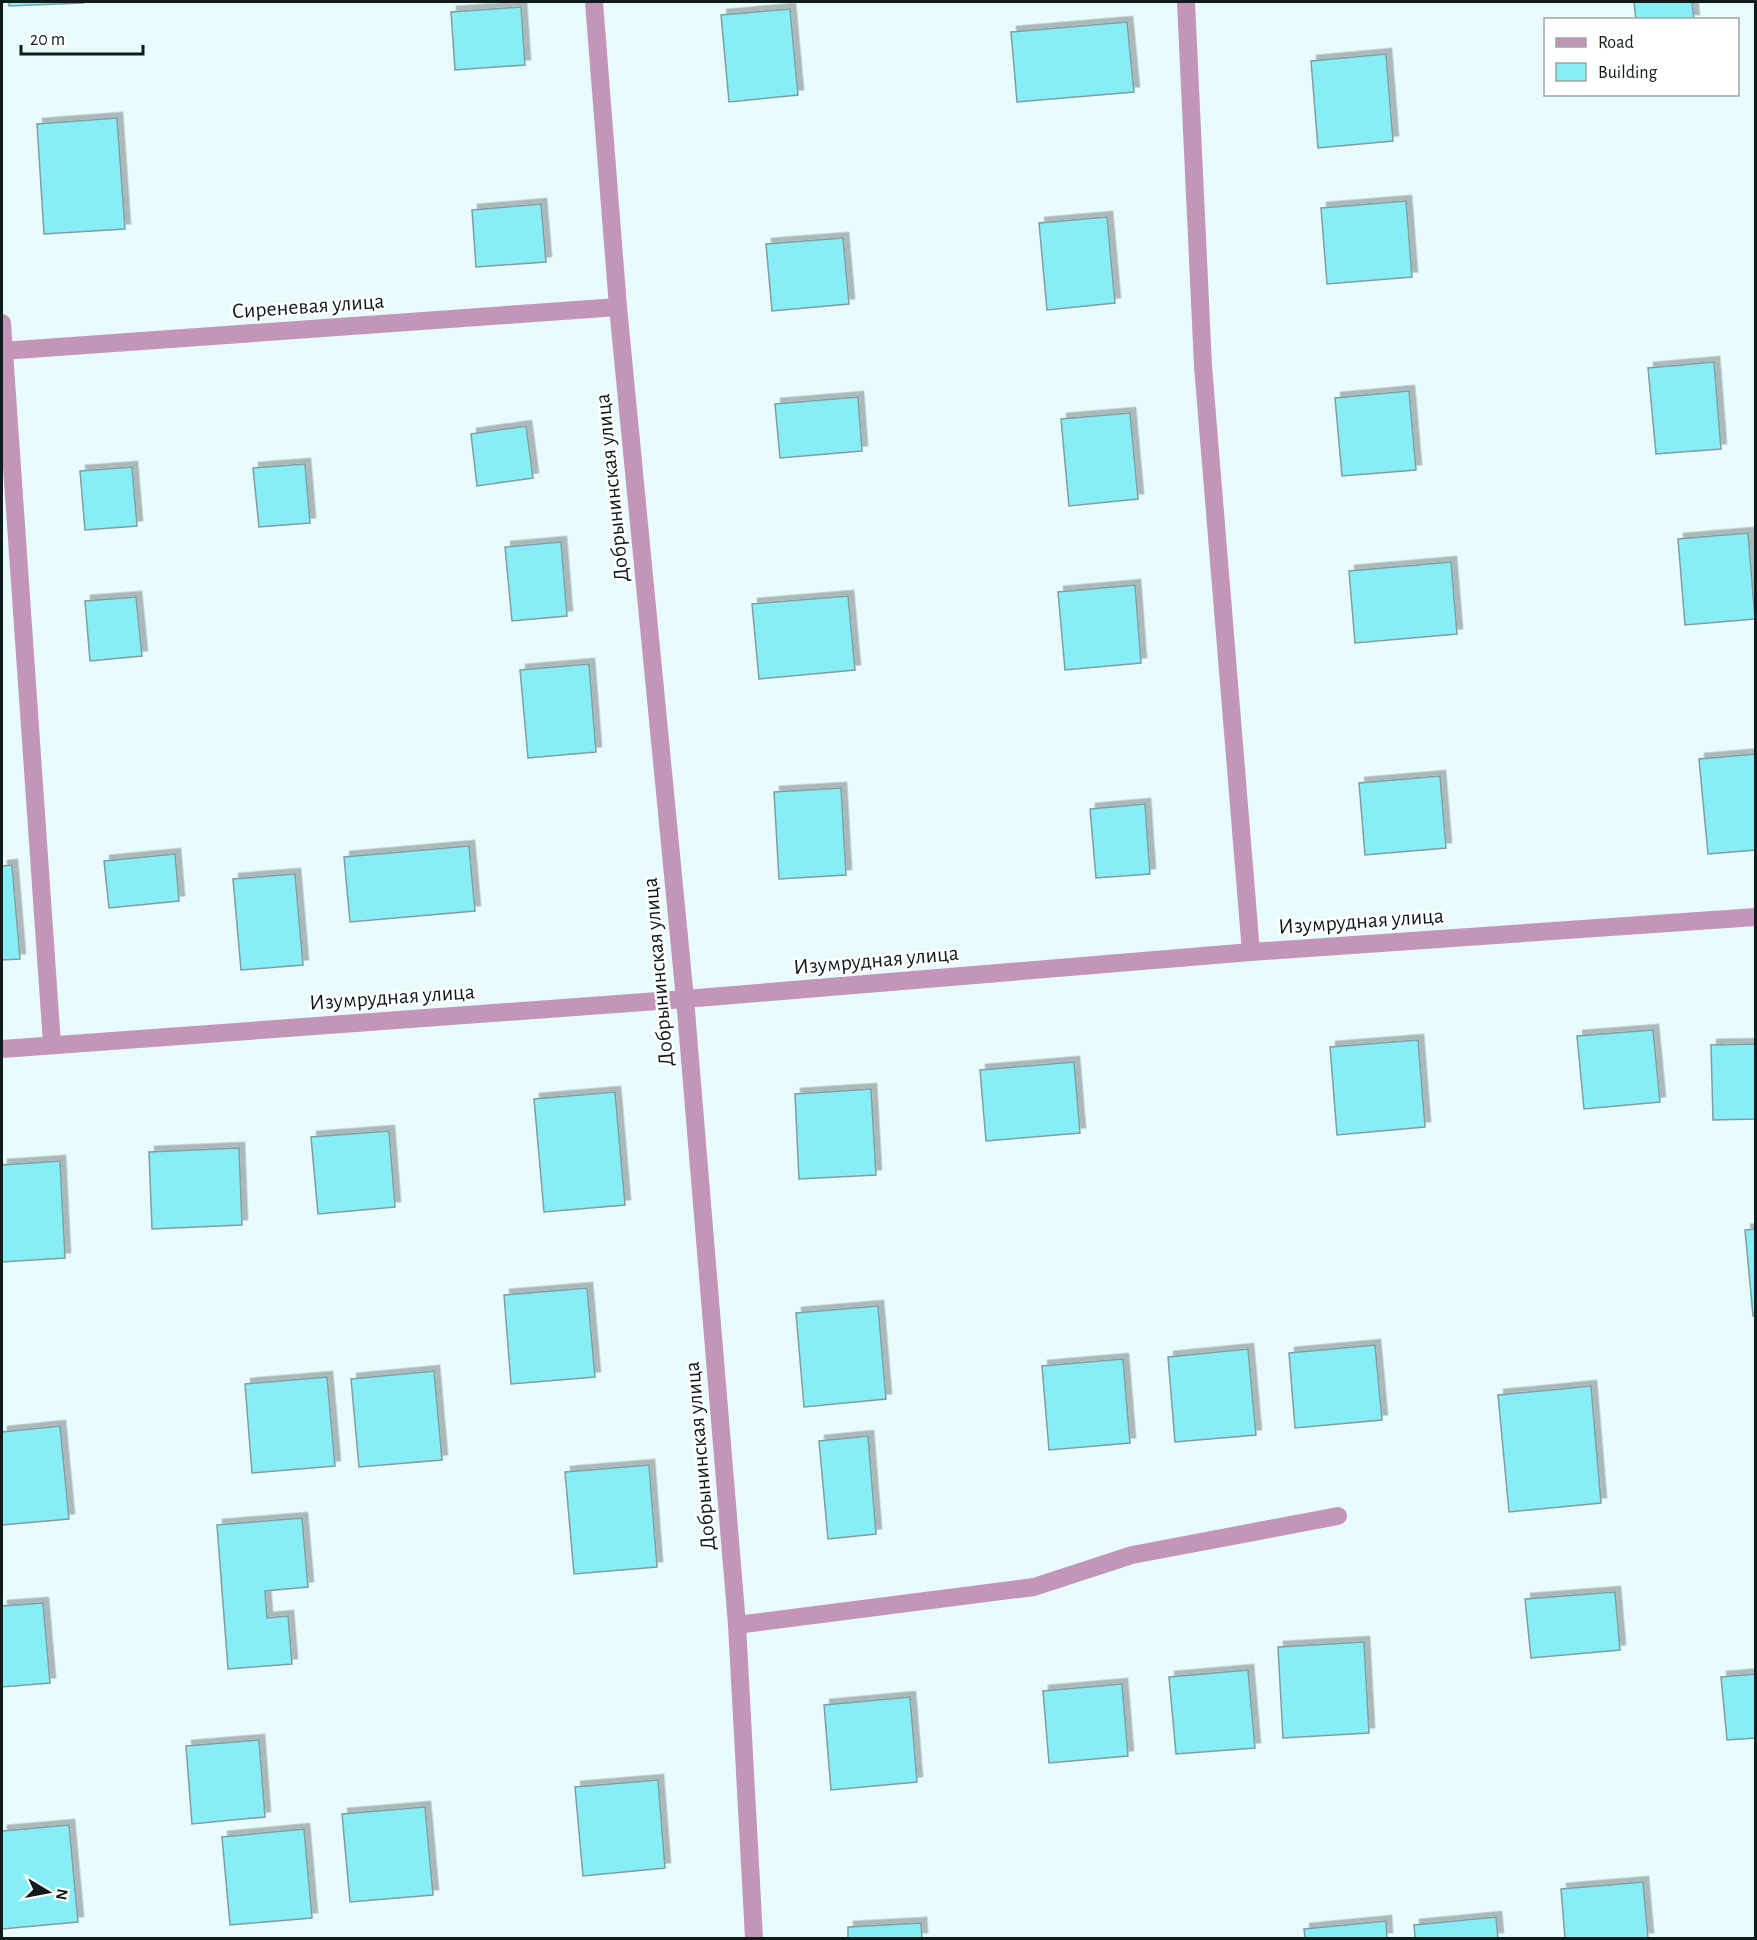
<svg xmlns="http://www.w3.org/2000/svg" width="1757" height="1940" font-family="'Alegreya Sans',sans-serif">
<defs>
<filter id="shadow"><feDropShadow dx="5.5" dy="-5.5" stdDeviation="0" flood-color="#0004"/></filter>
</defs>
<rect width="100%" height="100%" fill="#e9fcfd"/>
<g fill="#87eef8" stroke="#809da0" stroke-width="1.5" filter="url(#shadow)">
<polygon points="9,2 83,2 83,3 9,6"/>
<polygon points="1634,2 1692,2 1694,20 1636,20"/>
<polygon points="521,7 525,65 455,70 451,12"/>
<polygon points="790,9 798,95 729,102 721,15"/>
<polygon points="1127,22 1134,92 1017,102 1011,32"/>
<polygon points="1386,54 1393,141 1318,148 1311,61"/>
<polygon points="117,118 125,229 44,234 37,124"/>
<polygon points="1406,201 1412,277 1327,284 1321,208"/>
<polygon points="541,204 546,262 476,267 472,210"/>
<polygon points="1107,217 1115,303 1047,310 1039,223"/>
<polygon points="843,238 849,304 772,311 766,244"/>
<polygon points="1714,362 1721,449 1656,454 1648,368"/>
<polygon points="1409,391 1416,470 1342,476 1335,398"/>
<polygon points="858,397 862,451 780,458 775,404"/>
<polygon points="1130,413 1138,499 1069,506 1061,419"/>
<polygon points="526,426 533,478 477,486 471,434"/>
<polygon points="305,464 310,523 259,527 253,468"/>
<polygon points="132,467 137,526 85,530 80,471"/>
<polygon points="1748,533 1755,619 1685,625 1678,539"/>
<polygon points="561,542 567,616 512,621 505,547"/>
<polygon points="1451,562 1457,634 1355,643 1349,571"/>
<polygon points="1135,585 1141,663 1065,670 1058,592"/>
<polygon points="848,596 855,670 759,679 752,604"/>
<polygon points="136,597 142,656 90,661 85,601"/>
<polygon points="589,664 596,752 528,758 520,670"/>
<polygon points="1756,754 1756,850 1708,854 1699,759"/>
<polygon points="1440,776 1446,848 1365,855 1359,783"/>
<polygon points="841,788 846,875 779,879 774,792"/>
<polygon points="1145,804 1150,874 1096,878 1090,809"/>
<polygon points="469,846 475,911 350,922 344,857"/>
<polygon points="175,854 179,901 109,908 104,861"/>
<polygon points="12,865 20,959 2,960 2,866"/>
<polygon points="295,874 303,965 241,970 233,879"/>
<polygon points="1653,1030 1660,1102 1584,1109 1577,1036"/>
<polygon points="1418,1040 1425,1127 1337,1135 1330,1047"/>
<polygon points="1756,1044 1756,1119 1713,1120 1711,1045"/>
<polygon points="1074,1062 1080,1133 986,1141 980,1070"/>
<polygon points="871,1089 876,1175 799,1179 795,1094"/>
<polygon points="615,1092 625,1205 544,1212 534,1099"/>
<polygon points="389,1131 395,1207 318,1214 311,1137"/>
<polygon points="239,1148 242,1225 152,1229 149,1152"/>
<polygon points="60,1161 65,1258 2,1262 2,1165"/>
<polygon points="1756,1229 1756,1316 1753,1316 1745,1230"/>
<polygon points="587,1288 595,1377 511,1384 504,1295"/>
<polygon points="878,1306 886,1399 804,1407 796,1313"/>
<polygon points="1375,1345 1382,1420 1295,1428 1289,1353"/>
<polygon points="1248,1349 1256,1435 1175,1442 1168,1357"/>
<polygon points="1123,1359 1130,1443 1049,1450 1042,1366"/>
<polygon points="434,1371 442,1460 359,1467 351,1379"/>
<polygon points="327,1377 335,1466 252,1473 245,1384"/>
<polygon points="1591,1386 1601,1503 1509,1512 1498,1395"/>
<polygon points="60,1426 69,1519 2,1525 2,1432"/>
<polygon points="868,1436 876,1534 828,1539 819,1441"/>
<polygon points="649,1465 657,1567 574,1574 565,1472"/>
<polygon points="302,1518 308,1587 265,1591 267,1618 288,1616 292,1664 228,1669 217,1525"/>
<polygon points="1615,1592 1620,1650 1531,1658 1525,1599"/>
<polygon points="43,1603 50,1683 2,1687 2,1606"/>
<polygon points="1364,1642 1369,1733 1283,1738 1278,1647"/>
<polygon points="1248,1670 1255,1748 1176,1754 1169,1677"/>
<polygon points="1756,1674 1756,1738 1727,1740 1721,1677"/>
<polygon points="1122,1684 1128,1756 1049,1763 1043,1691"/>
<polygon points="910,1697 917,1782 831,1790 824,1705"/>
<polygon points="259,1740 265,1817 192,1824 186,1746"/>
<polygon points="658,1780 665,1868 583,1876 575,1787"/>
<polygon points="425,1807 433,1895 350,1902 342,1814"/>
<polygon points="69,1825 78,1922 2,1929 2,1831"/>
<polygon points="304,1829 312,1918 230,1925 222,1837"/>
<polygon points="1643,1882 1648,1938 1565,1938 1561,1889"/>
<polygon points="1496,1917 1498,1938 1415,1938 1414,1925"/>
<polygon points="1386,1921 1387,1938 1305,1938 1304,1929"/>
<polygon points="921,1923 922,1938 848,1938 848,1927"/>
</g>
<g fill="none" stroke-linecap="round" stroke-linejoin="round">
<g stroke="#c396b9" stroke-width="18">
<polyline points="594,2 618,307 685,999 737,1625 754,1938"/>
<polyline points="1186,2 1203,366 1251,952"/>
<polyline points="2,323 52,1044"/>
<polyline points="2,351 618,307"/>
<polyline points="2,1049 685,999 1251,952 1756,917"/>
<polyline points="737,1625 1034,1587 1132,1555 1338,1516"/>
</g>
</g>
<g text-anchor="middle" stroke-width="5" stroke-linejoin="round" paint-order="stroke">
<g font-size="22" fill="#101b1c" stroke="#fff">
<text transform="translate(308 305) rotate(-4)" y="8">Сиреневая улица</text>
<text transform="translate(611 488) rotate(-96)" y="8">Добрынинская улица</text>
<text transform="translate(1361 920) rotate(-4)" y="8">Изумрудная улица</text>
<text transform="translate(876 959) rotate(-5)" y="8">Изумрудная улица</text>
<text transform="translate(657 972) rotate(-95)" y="8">Добрынинская улица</text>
<text transform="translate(392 996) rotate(-4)" y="8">Изумрудная улица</text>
<text transform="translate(699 1456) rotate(-95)" y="8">Добрынинская улица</text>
</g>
</g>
<rect width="1757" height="1940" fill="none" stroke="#101b1c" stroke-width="6"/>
<rect x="1544" y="18" width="195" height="78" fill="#ffffff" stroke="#9fa4a4" stroke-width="1.5"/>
<rect x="1556" y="38" width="30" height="9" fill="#c396b9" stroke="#9fa4a4" stroke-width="1.5"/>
<text x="1598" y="48" font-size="18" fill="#101b1c">Road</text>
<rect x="1556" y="63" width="30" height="18" fill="#87eef8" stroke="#9fa4a4" stroke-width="1.5"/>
<text x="1598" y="78" font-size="18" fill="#101b1c">Building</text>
<g transform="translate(48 1892) rotate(100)" stroke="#ffffff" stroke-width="4.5" paint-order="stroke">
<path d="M0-4.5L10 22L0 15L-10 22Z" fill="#101b1c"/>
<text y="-9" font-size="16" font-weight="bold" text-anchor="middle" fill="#101b1c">N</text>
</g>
<path d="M21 45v9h122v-9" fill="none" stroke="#101b1c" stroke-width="3"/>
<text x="30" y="45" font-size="18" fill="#101b1c" stroke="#ffffff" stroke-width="4.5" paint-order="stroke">20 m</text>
</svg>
